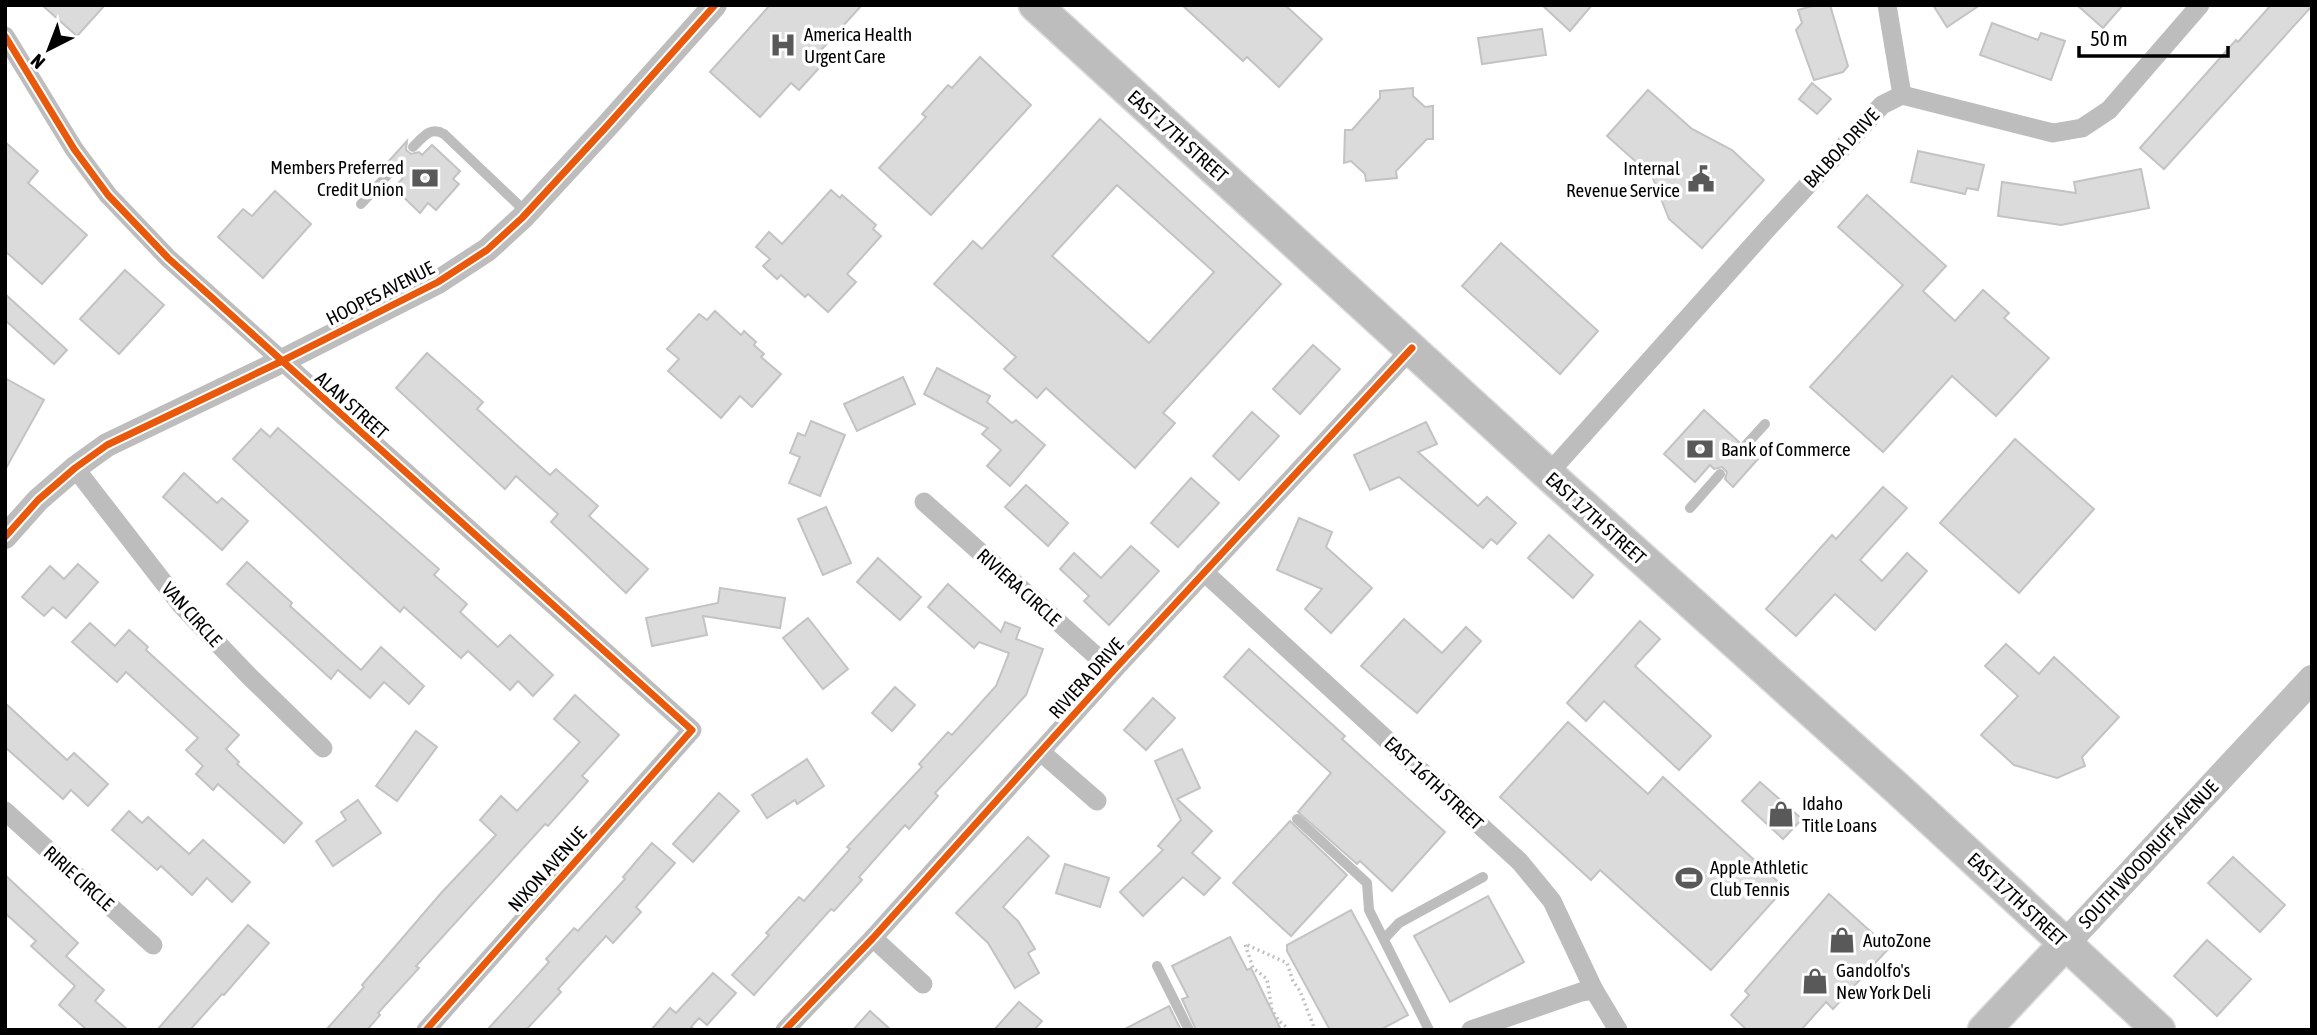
<svg xmlns="http://www.w3.org/2000/svg" width="2317" height="1035" font-family="'Asap Condensed',sans-serif">
<rect width="100%" height="100%" fill="#fff"/>
<g fill="#dbdbdb" stroke="#c3c3c3" stroke-width="2" fill-rule="evenodd">
<polygon points="42,5 105,5 77,36"/>
<polygon points="770,5 862,5 821,50 829,57 799,90 791,83 760,117 710,72"/>
<polygon points="1182,5 1285,5 1322,39 1279,87 1247,57 1243,61"/>
<polygon points="1542,5 1592,5 1570,31"/>
<polygon points="1816,5 1830,5 1848,66 1843,72 1814,80 1796,30 1802,23 1798,10"/>
<polygon points="1933,5 1980,5 1947,27"/>
<polygon points="2077,5 2123,5 2103,28"/>
<polygon points="2271,5 2312,6 2164,169 2140,148 2236,40 2238,42"/>
<polygon points="1992,23 2038,40 2041,33 2065,41 2051,80 1980,55"/>
<polygon points="1542,29 1546,55 1482,64 1478,38"/>
<polygon points="980,57 1031,105 931,215 879,168 926,117 922,114 948,85 952,88"/>
<polygon points="1812,83 1831,99 1817,114 1799,99"/>
<polygon points="1413,88 1413,96 1425,107 1433,106 1433,139 1427,139 1396,171 1397,178 1366,181 1365,174 1351,161 1344,163 1345,130 1352,130 1380,98 1380,91"/>
<polygon points="1648,90 1692,129 1732,150 1764,180 1702,248 1669,219 1652,176 1607,136"/>
<path d="M1100,119L1281,284L1163,413L1175,423L1135,468L1046,388L1037,398L1004,369L1016,357L934,284L973,241L982,249ZM1117,185L1214,272L1149,343L1052,256Z"/>
<polygon points="407,141 406,150 411,154 419,152 422,155 432,145 460,171 453,179 459,184 436,210 428,203 420,213 394,188 403,178 399,174 400,167 397,163 387,163"/>
<polygon points="5,142 38,171 28,183 87,235 42,284 5,251"/>
<polygon points="1918,151 1984,165 1978,190 1967,188 1965,194 1911,182"/>
<polygon points="2141,169 2149,208 2061,225 1998,216 2002,182 2076,193 2074,182"/>
<polygon points="831,190 840,198 842,195 876,225 873,229 881,236 847,274 856,282 828,312 808,294 805,297 781,275 777,279 763,266 770,259 756,247 769,232 782,244"/>
<polygon points="275,191 311,224 263,278 218,237 243,209 252,216"/>
<polygon points="1867,195 1946,266 1923,291 1955,321 1983,290 2009,313 2004,318 2049,358 1996,416 1952,376 1883,452 1810,387 1903,285 1838,227"/>
<polygon points="1501,243 1598,331 1560,374 1462,286"/>
<polygon points="125,270 164,305 119,354 80,319"/>
<polygon points="5,294 67,350 54,364 5,320"/>
<polygon points="715,311 741,335 744,331 756,342 754,345 764,354 761,357 781,374 752,407 740,396 721,418 668,371 679,359 667,349 699,314 707,320"/>
<polygon points="1313,345 1340,369 1300,414 1273,389"/>
<polygon points="427,353 483,402 477,409 550,475 556,469 598,506 589,516 648,569 626,593 551,522 558,514 516,476 505,489 396,388"/>
<polygon points="937,368 990,396 987,402 1012,423 1016,420 1045,445 1010,486 987,466 1001,450 982,434 988,428 924,394"/>
<polygon points="903,377 915,404 857,431 844,404"/>
<polygon points="5,378 44,400 5,470"/>
<polygon points="1704,410 1739,442 1737,446 1739,452 1743,454 1750,452 1758,459 1733,487 1725,479 1727,472 1722,467 1714,469 1710,465 1695,482 1664,454"/>
<polygon points="1252,412 1279,436 1239,480 1213,456"/>
<polygon points="811,421 845,435 820,496 789,483 800,457 790,453 798,433 805,436"/>
<polygon points="1426,422 1437,444 1418,452 1478,506 1487,497 1516,523 1497,544 1491,539 1483,548 1399,477 1370,490 1354,455"/>
<polygon points="278,428 439,569 434,575 467,604 460,612 498,647 510,635 553,675 533,696 518,681 510,690 468,651 461,658 404,607 400,612 233,459 261,429 270,437"/>
<polygon points="2015,439 2094,509 2019,593 1940,523"/>
<polygon points="184,473 217,503 222,498 248,521 222,550 163,497"/>
<polygon points="1191,478 1219,503 1178,547 1151,523"/>
<polygon points="1026,485 1068,523 1048,546 1005,507"/>
<polygon points="1883,487 1907,508 1860,560 1882,581 1907,553 1927,571 1875,630 1835,594 1796,636 1766,609 1832,535 1836,539"/>
<polygon points="826,507 851,563 823,575 798,519"/>
<polygon points="1299,518 1332,532 1326,547 1372,588 1331,633 1305,609 1322,589 1277,570"/>
<polygon points="1549,535 1593,575 1573,598 1528,558"/>
<polygon points="1131,546 1159,571 1109,625 1084,601 1089,596 1060,569 1074,553 1101,578"/>
<polygon points="878,558 921,597 900,620 857,582"/>
<polygon points="247,562 292,603 290,606 361,670 381,647 424,686 409,704 384,682 370,698 338,670 331,679 227,584"/>
<polygon points="78,564 98,582 66,618 53,607 44,616 22,597 50,566 64,579"/>
<polygon points="948,584 1001,632 1005,622 1020,628 1016,639 1043,649 1026,695 935,793 938,796 909,829 905,825 859,877 862,880 834,911 831,909 754,995 732,975 769,935 766,933 799,897 804,901 850,849 847,847 922,767 919,764 948,732 952,735 996,686 1009,653 979,642 974,648 928,607"/>
<polygon points="720,588 785,598 780,628 703,616 707,635 652,646 646,618 718,603"/>
<polygon points="808,618 848,669 823,689 783,638"/>
<polygon points="1404,619 1442,653 1466,627 1481,641 1417,713 1361,666"/>
<polygon points="1640,621 1660,639 1635,666 1711,736 1679,770 1604,701 1586,721 1567,703"/>
<polygon points="90,623 115,646 129,630 148,647 146,650 239,735 226,749 239,762 237,764 302,823 284,843 218,784 213,790 196,774 203,766 186,750 198,738 126,672 117,682 72,642"/>
<polygon points="2006,644 2039,674 2054,657 2119,717 2082,757 2085,766 2057,778 2014,765 1981,735 2018,696 1985,666"/>
<polygon points="1249,649 1345,736 1342,739 1445,832 1392,891 1360,861 1357,864 1298,812 1331,773 1224,677"/>
<polygon points="895,687 915,705 892,731 872,713"/>
<polygon points="575,695 619,735 582,776 588,781 548,826 545,824 416,966 419,968 378,1013 380,1015 367,1030 326,1030 364,987 362,985 442,892 496,835 480,820 501,796 517,811 580,742 554,719"/>
<polygon points="1153,698 1175,718 1146,750 1124,730"/>
<polygon points="5,703 67,760 74,753 108,784 88,806 71,790 63,799 5,747"/>
<polygon points="1568,722 1648,794 1663,777 1785,888 1711,970 1600,870 1591,880 1500,797"/>
<polygon points="416,731 437,747 397,801 376,786"/>
<polygon points="1182,749 1200,788 1177,799 1212,831 1192,853 1220,878 1204,895 1183,877 1143,916 1120,892 1163,850 1158,846 1181,820 1155,761"/>
<polygon points="807,759 824,786 797,804 795,800 767,818 752,795"/>
<polygon points="1760,782 1802,819 1783,839 1742,801"/>
<polygon points="719,793 739,811 693,862 673,844"/>
<polygon points="358,800 381,833 333,866 316,841 346,820 341,812"/>
<polygon points="129,811 142,823 148,817 189,854 203,840 250,882 232,902 207,878 192,895 161,866 157,870 112,830"/>
<polygon points="1290,821 1347,875 1291,936 1233,883"/>
<polygon points="1028,837 1049,856 1003,907 1018,921 1035,949 1028,953 1039,973 1015,988 988,943 956,913"/>
<polygon points="652,843 675,863 636,907 641,912 613,943 606,936 558,989 561,992 526,1030 487,1030 549,962 546,959 574,928 578,931 625,879 623,877"/>
<polygon points="2233,857 2285,905 2260,932 2208,883"/>
<polygon points="1065,864 1109,878 1100,907 1056,893"/>
<polygon points="5,875 78,943 66,956 104,990 95,1001 128,1030 87,1030 59,1005 75,986 31,946 36,941 5,913"/>
<polygon points="1829,894 1889,948 1833,1009 1826,1002 1801,1030 1747,1030 1731,1015 1749,995 1745,991"/>
<polygon points="1488,896 1524,962 1450,1002 1414,936"/>
<polygon points="1351,910 1408,1015 1380,1030 1330,1030 1287,951 1287,945"/>
<polygon points="248,925 269,943 224,995 222,994 190,1030 157,1030"/>
<polygon points="1230,937 1247,970 1251,968 1281,1030 1196,1030 1182,999 1188,997 1172,966"/>
<polygon points="2207,940 2251,979 2217,1016 2174,976"/>
<polygon points="713,973 736,993 707,1025 699,1018 691,1027 695,1030 651,1030 670,1008 676,1013"/>
<polygon points="1019,1002 1042,1021 1034,1030 994,1030"/>
<polygon points="1169,1006 1181,1030 1123,1030"/>
<polygon points="870,1011 891,1030 853,1030"/>
</g>
<g fill="none" stroke-linecap="round" stroke-linejoin="round">
<g stroke="#dbdbdb" stroke-width="35">
<g id="primary">
<polyline points="1035,5 1548,474 1898,789 2159,1030"/>
<polyline points="1984,1030 2065,944"/>
</g>
</g>
<polyline stroke="#c2c2c2" stroke-width="3.5" stroke-dasharray="2 3.5" stroke-linecap="butt" points="1290,1030 1279,1021 1272,1010 1267,979 1253,968 1245,944 1287,963 1293,981 1300,991 1315,1030"/>
<g stroke="#bdbdbd" stroke-width="10">
<path d="M413,147C423,137 430,126 444,134L526,212"/>
<polyline points="361,204 393,169"/>
<polyline points="1744,447 1765,424"/>
<polyline points="1690,508 1720,474"/>
<polyline points="1297,819 1367,883 1369,910 1429,1030"/>
<polyline points="1384,939 1399,923 1483,877"/>
<polyline points="1157,966 1189,1030"/>
</g>
<g stroke="#bdbdbd" stroke-width="19">
<polyline points="1887,5 1902,95"/>
<polyline points="5,36 74,149 108,195 168,258 692,730 426,1030"/>
<polyline points="75,468 181,605 249,676 323,748"/>
<polyline points="1548,474 1769,227 1882,105 1902,95 2053,133 2082,128 2109,110 2200,5"/>
<polyline points="924,502 1113,671"/>
<polyline points="1204,572 1520,862 1552,901 1594,990 1618,1030"/>
<polyline points="1042,753 1097,801"/>
<polyline points="5,811 153,945"/>
<polyline points="873,938 923,984"/>
<polyline points="785,1030 873,938 1113,671 1412,348"/>
<polyline points="1471,1030 1581,992 1594,990"/>
</g>
<polyline stroke="#bdbdbd" stroke-width="24" points="5,537 38,500 75,468 107,445 280,362 438,282 487,250 522,218 607,126 715,5"/>
<polyline stroke="#bfbfbf" stroke-width="28" points="2065,944 2312,679"/>
<use href="#primary" stroke="#bdbdbd" stroke-width="32"/>
<g stroke="#fff" stroke-width="11">
<g id="cycleway">
<polyline points="5,36 74,149 108,195 168,258 692,730 426,1030"/>
<polyline points="5,537 38,500 75,468 107,445 280,362 438,282 487,250 522,218 607,126 715,5"/>
<polyline points="785,1030 873,938 1113,671 1412,348"/>
</g>
</g>
<use href="#cycleway" stroke="#e8590c" stroke-width="7"/>
</g>
<defs>
<g id="hospital-bare" transform="scale(2.1)"><path d="M-5-5h3v3.5h4V-5h3V5h-3V1.5h-4V5h-3Z" fill="#595959" stroke="#fff" stroke-width="2.5" paint-order="stroke"/></g>
<g id="bank-bare" transform="scale(2.1)"><path d="M-6-4H6V4H-6ZM0-2.3a2.3 2.3 0 1 0 0 4.6a2.3 2.3 0 1 0 0-4.6Z" fill="#595959" stroke="#fff" stroke-width="2.5" paint-order="stroke"/></g>
<g id="civic-bare" transform="scale(2.1)"><path d="M-.6-6.5H3V-4.5H.6V-3L4-1V1h2V6H-6V1h2V-1L-.6-3ZM-1.2 2.5V6h2.4V2.5Z" fill="#595959" stroke="#fff" stroke-width="2.5" paint-order="stroke"/></g>
<g id="shop-bare" transform="scale(2.1)"><path d="M-5-2.5h2.3a2.7 3.5 0 0 1 5.4 0H5L5.5 6h-11ZM-1.5-2.5h3a1.5 2.3 0 0 0-3 0Z" fill="#595959" stroke="#fff" stroke-width="2.5" paint-order="stroke"/></g>
<g id="stadium-bare" transform="scale(2.1)"><path d="M0-5a6.5 5 0 1 0 0 10a6.5 5 0 1 0 0-10ZM-3.5-1.8h7v3.6h-7Z" fill="#595959" stroke="#fff" stroke-width="2.5" paint-order="stroke"/></g>
</defs>
<g fill-rule="evenodd">
<use href="#hospital-bare" x="783" y="45"/>
<use href="#bank-bare" x="425" y="178"/>
<use href="#civic-bare" x="1701" y="179"/>
<use href="#bank-bare" x="1700" y="449"/>
<use href="#shop-bare" x="1781" y="814"/>
<use href="#stadium-bare" x="1689" y="878"/>
<use href="#shop-bare" x="1842" y="940"/>
<use href="#shop-bare" x="1815" y="981"/>
</g>
<g text-anchor="middle" stroke-width="7" stroke-linejoin="round" paint-order="stroke">
<g font-size="19" fill="#000" stroke="#fff" text-anchor="start">
<text x="804" y="41">America Health<tspan x="804" dy="22">Urgent Care</tspan></text>
<text x="404" y="174" text-anchor="end">Members Preferred<tspan x="404" dy="22">Credit Union</tspan></text>
<text x="1680" y="175" text-anchor="end">Internal<tspan x="1680" dy="22">Revenue Service</tspan></text>
<text x="1721" y="456">Bank of Commerce</text>
<text x="1802" y="810">Idaho<tspan x="1802" dy="22">Title Loans</tspan></text>
<text x="1710" y="874">Apple Athletic<tspan x="1710" dy="22">Club Tennis</tspan></text>
<text x="1863" y="947">AutoZone</text>
<text x="1836" y="977">Gandolfo's<tspan x="1836" dy="22">New York Deli</tspan></text>
</g>
<g font-size="19" fill="#000" stroke="#fff">
<text transform="translate(1178 136) rotate(42)" y="7">EAST 17TH STREET</text>
<text transform="translate(1841 148) rotate(-47)" y="7">BALBOA DRIVE</text>
<text transform="translate(380 293) rotate(-27)" y="7">HOOPES AVENUE</text>
<text transform="translate(352 405) rotate(42)" y="7">ALAN STREET</text>
<text transform="translate(1596 518) rotate(42)" y="7">EAST 17TH STREET</text>
<text transform="translate(1019 587) rotate(42)" y="7">RIVIERA CIRCLE</text>
<text transform="translate(192 614) rotate(48)" y="7">VAN CIRCLE</text>
<text transform="translate(1086 678) rotate(-48)" y="7">RIVIERA DRIVE</text>
<text transform="translate(1434 783) rotate(43)" y="7">EAST 16TH STREET</text>
<text transform="translate(2148 854) rotate(-47)" y="7">SOUTH WOODRUFF AVENUE</text>
<text transform="translate(547 869) rotate(-48)" y="7">NIXON AVENUE</text>
<text transform="translate(79 878) rotate(42)" y="7">RIRIE CIRCLE</text>
<text transform="translate(2017 899) rotate(43)" y="7">EAST 17TH STREET</text>
</g>
</g>
<rect width="2317" height="1035" fill="none" stroke="#000000" stroke-width="14"/>
<g transform="translate(49 49) rotate(222)" stroke="#ffffff" stroke-width="5" paint-order="stroke">
<path d="M0-5L12 26L0 18L-12 26Z" fill="#000000"/>
<text y="-10" font-size="19" font-weight="bold" text-anchor="middle" fill="#000000">N</text>
</g>
<path d="M2079 46v10h149v-10" fill="none" stroke="#000000" stroke-width="3.5"/>
<text x="2090" y="46" font-size="21" fill="#000000" stroke="#ffffff" stroke-width="5" paint-order="stroke">50 m</text>
</svg>
